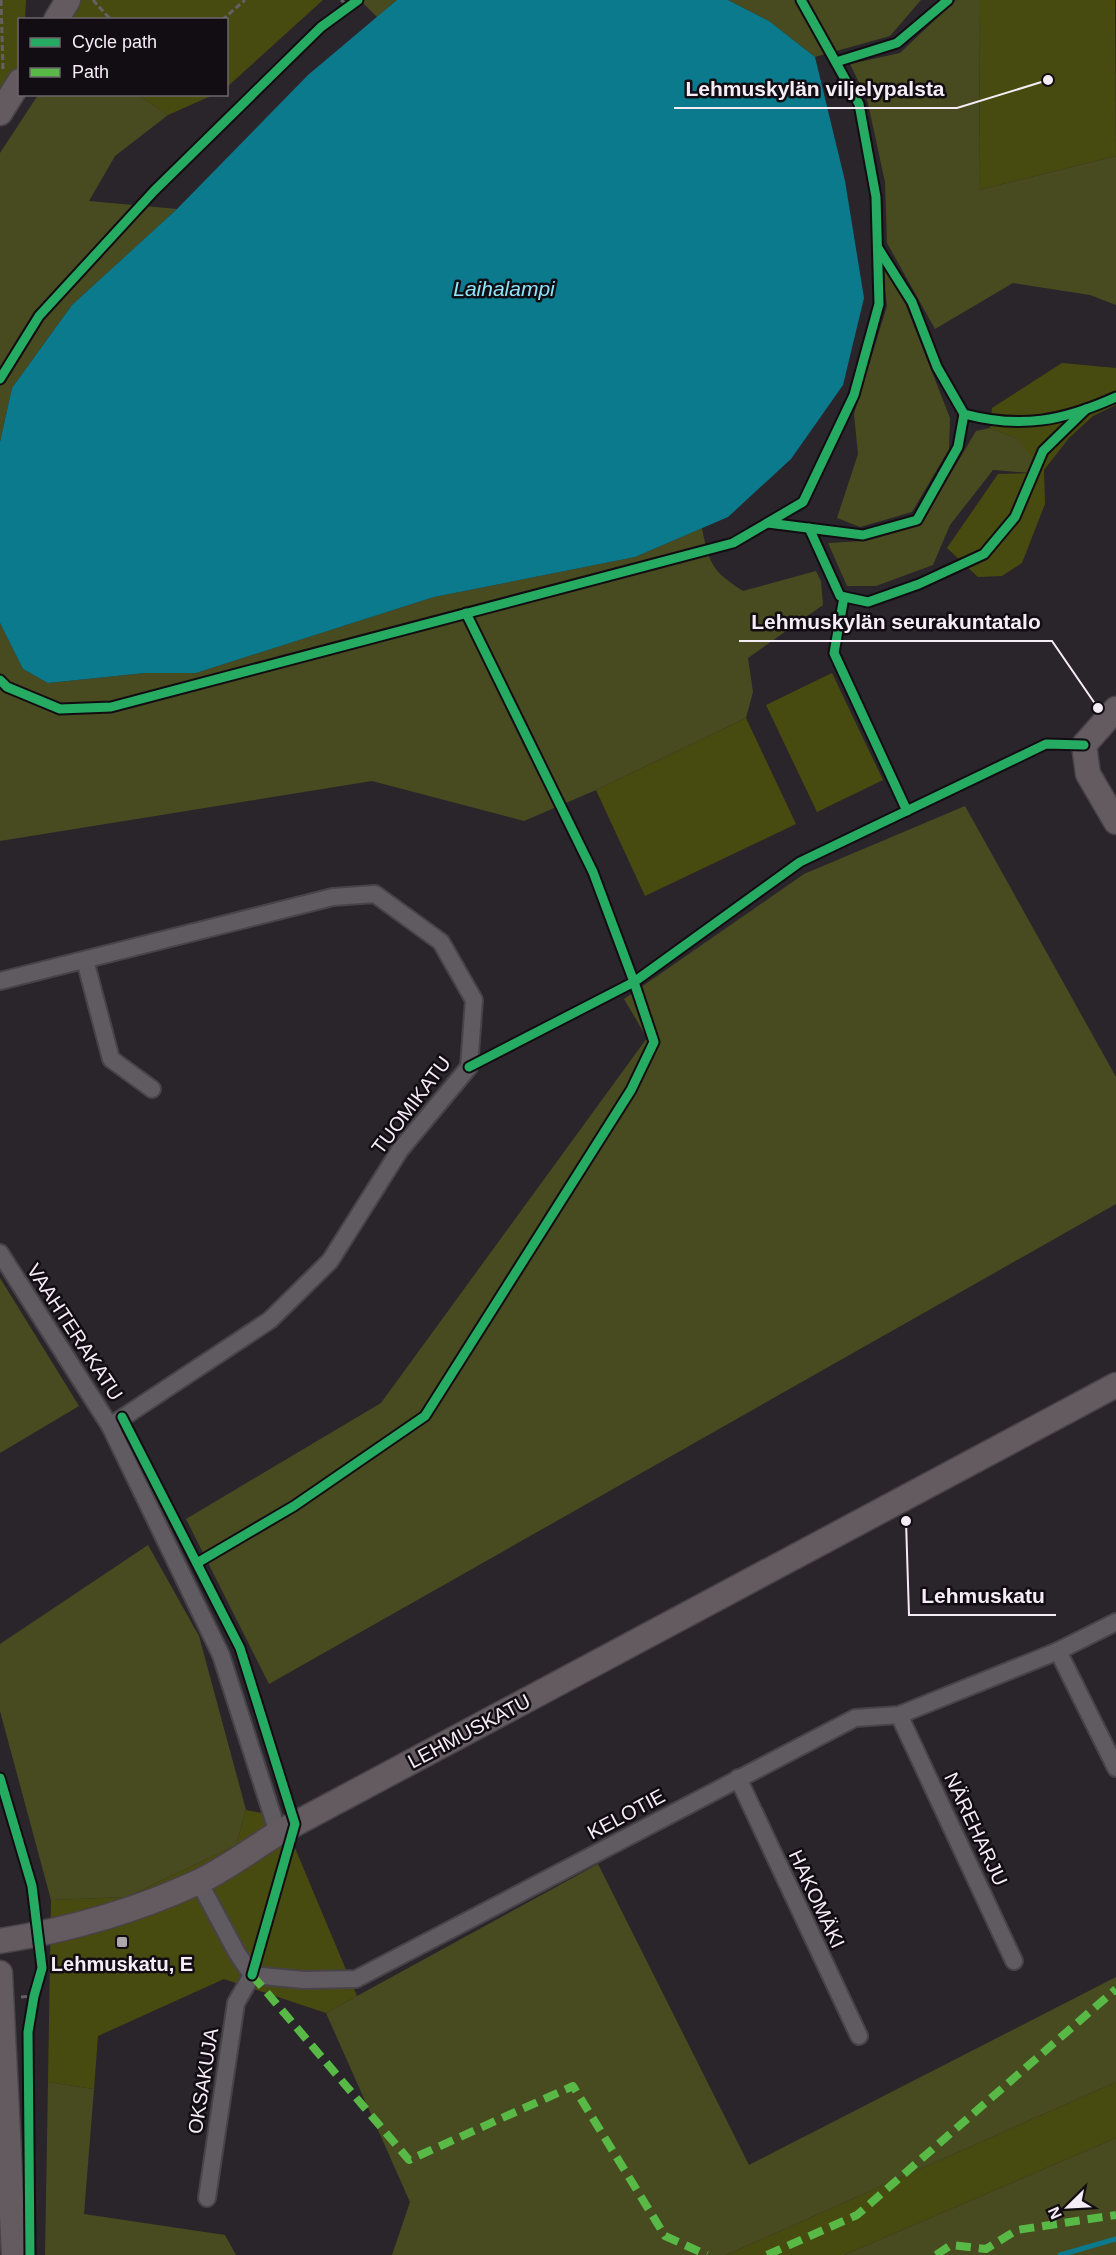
<svg xmlns="http://www.w3.org/2000/svg" width="1116" height="2255" font-family="Arial,sans-serif">
<rect width="100%" height="100%" fill="#2a252a"/>
<g fill="#484b0f">
<polygon points="0,0 26,0 25,19 20,20 19,66 0,97"/>
<polygon points="79,0 323,0 227,87 226,20 72,20"/>
<polygon points="980,0 1115,0 1116,156 979,190"/>
<polygon points="138,95 213,95 168,115"/>
<polygon points="1062,363 1116,368 1116,405 1093,416 1069,438 1044,470 1045,504 1022,563 1002,576 978,577 947,548 998,474 1030,473 1018,439 990,428 992,408"/>
<polygon points="832,673 883,780 817,812 766,705"/>
<polygon points="746,718 796,824 645,896 596,790"/>
<polygon points="246,1810 282,1817 357,1996 326,2013 224,1979 98,2036 94,2089 48,2082 51,1900 127,1897 236,1845"/>
<polygon points="1116,2082 1116,2138 844,2255 726,2255"/>
</g>
<g fill="#484b20">
<polygon points="360,0 397,0 377,17"/>
<polygon points="728,0 921,0 890,36 815,57 769,21"/>
<polygon points="956,0 980,0 979,190 1116,156 1116,305 1090,295 1013,283 935,329 887,243 885,182 867,99 850,64 900,53"/>
<polygon points="38,95 138,95 168,115 115,156 89,201 177,209 72,305 12,388 0,442 0,153"/>
<polygon points="882,265 905,303 950,418 949,449 912,512 860,527 837,518 858,454 854,414 887,306"/>
<polygon points="990,428 1018,439 1034,461 1030,473 993,470 950,525 933,565 876,586 847,586 828,543 862,541 922,522 976,431"/>
<path d="M702,528C709,564 712,571 743,591L816,571L821,581L823,605L748,658L753,692L746,718L596,790L524,821L372,781L0,841V623L23,669L48,683L145,673H196L434,597L635,557Z"/>
<polygon points="965,806 1116,1077 1116,1204 269,1684 186,1519 381,1403 647,1038 624,999 804,874"/>
<polygon points="0,1278 79,1406 0,1453"/>
<polygon points="148,1545 199,1636 246,1810 236,1845 127,1897 51,1900 0,1711 0,1644"/>
<polygon points="598,1864 749,2165 1116,1977 1116,2082 726,2255 392,2255 410,2202 326,2013"/>
<polygon points="48,2082 94,2089 84,2214 225,2235 236,2255 45,2255"/>
<polygon points="1116,2138 1116,2255 844,2255"/>
</g>
<polygon fill="#0b7a8d" points="397,0 728,0 769,21 815,57 845,181 864,298 843,385 791,459 728,517 635,557 434,597 196,673 145,673 48,683 23,669 0,623 0,442 12,388 72,305 177,209 308,75"/>
<g fill="none" stroke-linecap="round" stroke-linejoin="round">
<polyline stroke="#0b7a8d" stroke-width="5" points="1060,2255 1116,2239"/>
<g stroke="#474348" stroke-width="20">
<g id="street">
<polyline points="85,960 111,1059 152,1089"/>
<polyline points="0,981 333,897 375,894 441,942 474,1000 469,1067 400,1150 330,1261 270,1320 110,1426"/>
<polyline points="0,1253 110,1426 221,1655 278,1833"/>
<polyline points="1058,1651 1116,1768"/>
<polyline points="899,1715 1014,1961"/>
<polyline points="738,1778 859,2036"/>
<polyline points="199,1882 237,1953 252,1975 304,1980 356,1979 855,1718 899,1715 1058,1651 1116,1622"/>
<polyline points="207,2198 236,2003 252,1975"/>
</g>
</g>
<g stroke="#474348" stroke-width="27">
<g id="secondary">
<polyline points="56,20 68,0"/>
<polyline points="0,113 20,81"/>
<polyline points="1116,709 1084,745 1088,774 1116,822"/>
<path d="M0,1941C68,1930 133,1912 196,1883C225,1870 252,1849 278,1833L1116,1385"/>
<polyline points="0,1973 14,2255"/>
</g>
</g>
<g stroke="#646064" stroke-width="3" stroke-dasharray="6 3" stroke-linecap="butt">
<polyline points="1,0 3,70"/>
<polyline points="93,0 111,20"/>
<polyline points="341,0 349,6"/>
<polyline points="222,20 245,0"/>
<polyline points="21,1997 34,1996"/>
</g>
<use href="#street" stroke="#5f5b60" stroke-width="16"/>
<use href="#secondary" stroke="#635b5f" stroke-width="24"/>
<g stroke="#58b947" stroke-width="8" stroke-dasharray="15 8" stroke-linecap="butt">
<polyline points="252,1975 409,2160 573,2086 665,2236 707,2255"/>
<polyline points="767,2255 857,2215 1116,1989"/>
<polyline points="936,2255 951,2245 986,2249 1017,2230 1116,2215"/>
</g>
<g stroke="#110d12" stroke-width="13">
<g id="cycleway">
<polyline points="836,62 897,43 948,0"/>
<path d="M878,248L912,302L937,367L964,414C1021,429 1063,421 1116,397"/>
<polyline points="0,379 39,316 154,191 321,27 358,0"/>
<polyline points="768,523 863,535 917,520 958,447 964,414"/>
<polyline points="809,528 840,596 868,602 919,584 984,554 1015,517 1043,451 1086,409"/>
<polyline points="844,597 834,653 907,811"/>
<polyline points="466,613 593,872 634,982 469,1067"/>
<polyline points="0,680 7,687 60,709 111,707 733,543 803,502 854,395 879,304 876,197 859,104 801,0"/>
<polyline points="122,1417 240,1648 295,1824 252,1975"/>
<polyline points="197,1563 294,1506 425,1416 631,1090 654,1042 634,982 800,862 1046,744 1084,745"/>
<polyline points="0,1778 32,1886 42,1968 34,1996 28,2032 30,2255"/>
</g>
</g>
<use href="#cycleway" stroke="#26ab63" stroke-width="9"/>
</g>
<rect fill="#ada7ae" stroke="#110d12" stroke-width="2" x="116" y="1936" width="12" height="12" rx="3"/>
<g text-anchor="middle" stroke-width="5" stroke-linejoin="round" paint-order="stroke">
<g font-size="20" fill="#f4edf5" stroke="#110d12">
<text transform="translate(411 1105) rotate(-53)" y="7">TUOMIKATU</text>
<text transform="translate(75 1332) rotate(57)" y="7">VAAHTERAKATU</text>
<text transform="translate(469 1731) rotate(-28)" y="7">LEHMUSKATU</text>
<text transform="translate(626 1814) rotate(-28)" y="7">KELOTIE</text>
<text transform="translate(976 1829) rotate(65)" y="7">NÄREHARJU</text>
<text transform="translate(817 1899) rotate(65)" y="7">HAKOMÄKI</text>
<text transform="translate(203 2081) rotate(-81)" y="7">OKSAKUJA</text>
</g>
<g font-size="20" font-weight="bold" fill="#f4edf5" stroke="#110d12">
<text x="122" y="1971">Lehmuskatu, E</text>
</g>
<g font-size="21" font-style="italic" fill="#8ce6fb" stroke="#110d12">
<text x="504" y="296">Laihalampi</text>
</g>
</g>
<path fill="none" stroke="#f4edf5" stroke-width="2" d="M1048 80L957 108H674M1098 708L1052 641H739M906 1521L909 1615H1056"/>
<g fill="#f4edf5" stroke="#110d12" stroke-width="2">
<circle cx="1048" cy="80" r="6"/>
<circle cx="1098" cy="708" r="6"/>
<circle cx="906" cy="1521" r="6"/>
</g>
<g font-size="21" text-anchor="middle" font-weight="bold" fill="#f4edf5" stroke="#110d12" stroke-width="5" stroke-linejoin="round" paint-order="stroke">
<text x="815" y="96">Lehmuskylän viljelypalsta</text>
<text x="896" y="629">Lehmuskylän seurakuntatalo</text>
<text x="983" y="1603">Lehmuskatu</text>
</g>
<rect x="18" y="18" width="210" height="78" fill="#110d12" stroke="#6c676d" stroke-width="1.5"/>
<rect x="30" y="38" width="30" height="9" fill="#26ab63" stroke="#6c676d" stroke-width="1.5"/>
<text x="72" y="48" font-size="18" fill="#f4edf5">Cycle path</text>
<rect x="30" y="68" width="30" height="9" fill="#58b947" stroke="#6c676d" stroke-width="1.5"/>
<text x="72" y="78" font-size="18" fill="#f4edf5">Path</text>
<g transform="translate(1068 2207) rotate(246)" stroke="#110d12" stroke-width="4.5" paint-order="stroke">
<path d="M0-4.5L10 22L0 15L-10 22Z" fill="#f4edf5"/>
<text y="-9" font-size="16" font-weight="bold" text-anchor="middle" fill="#f4edf5">N</text>
</g>
</svg>
